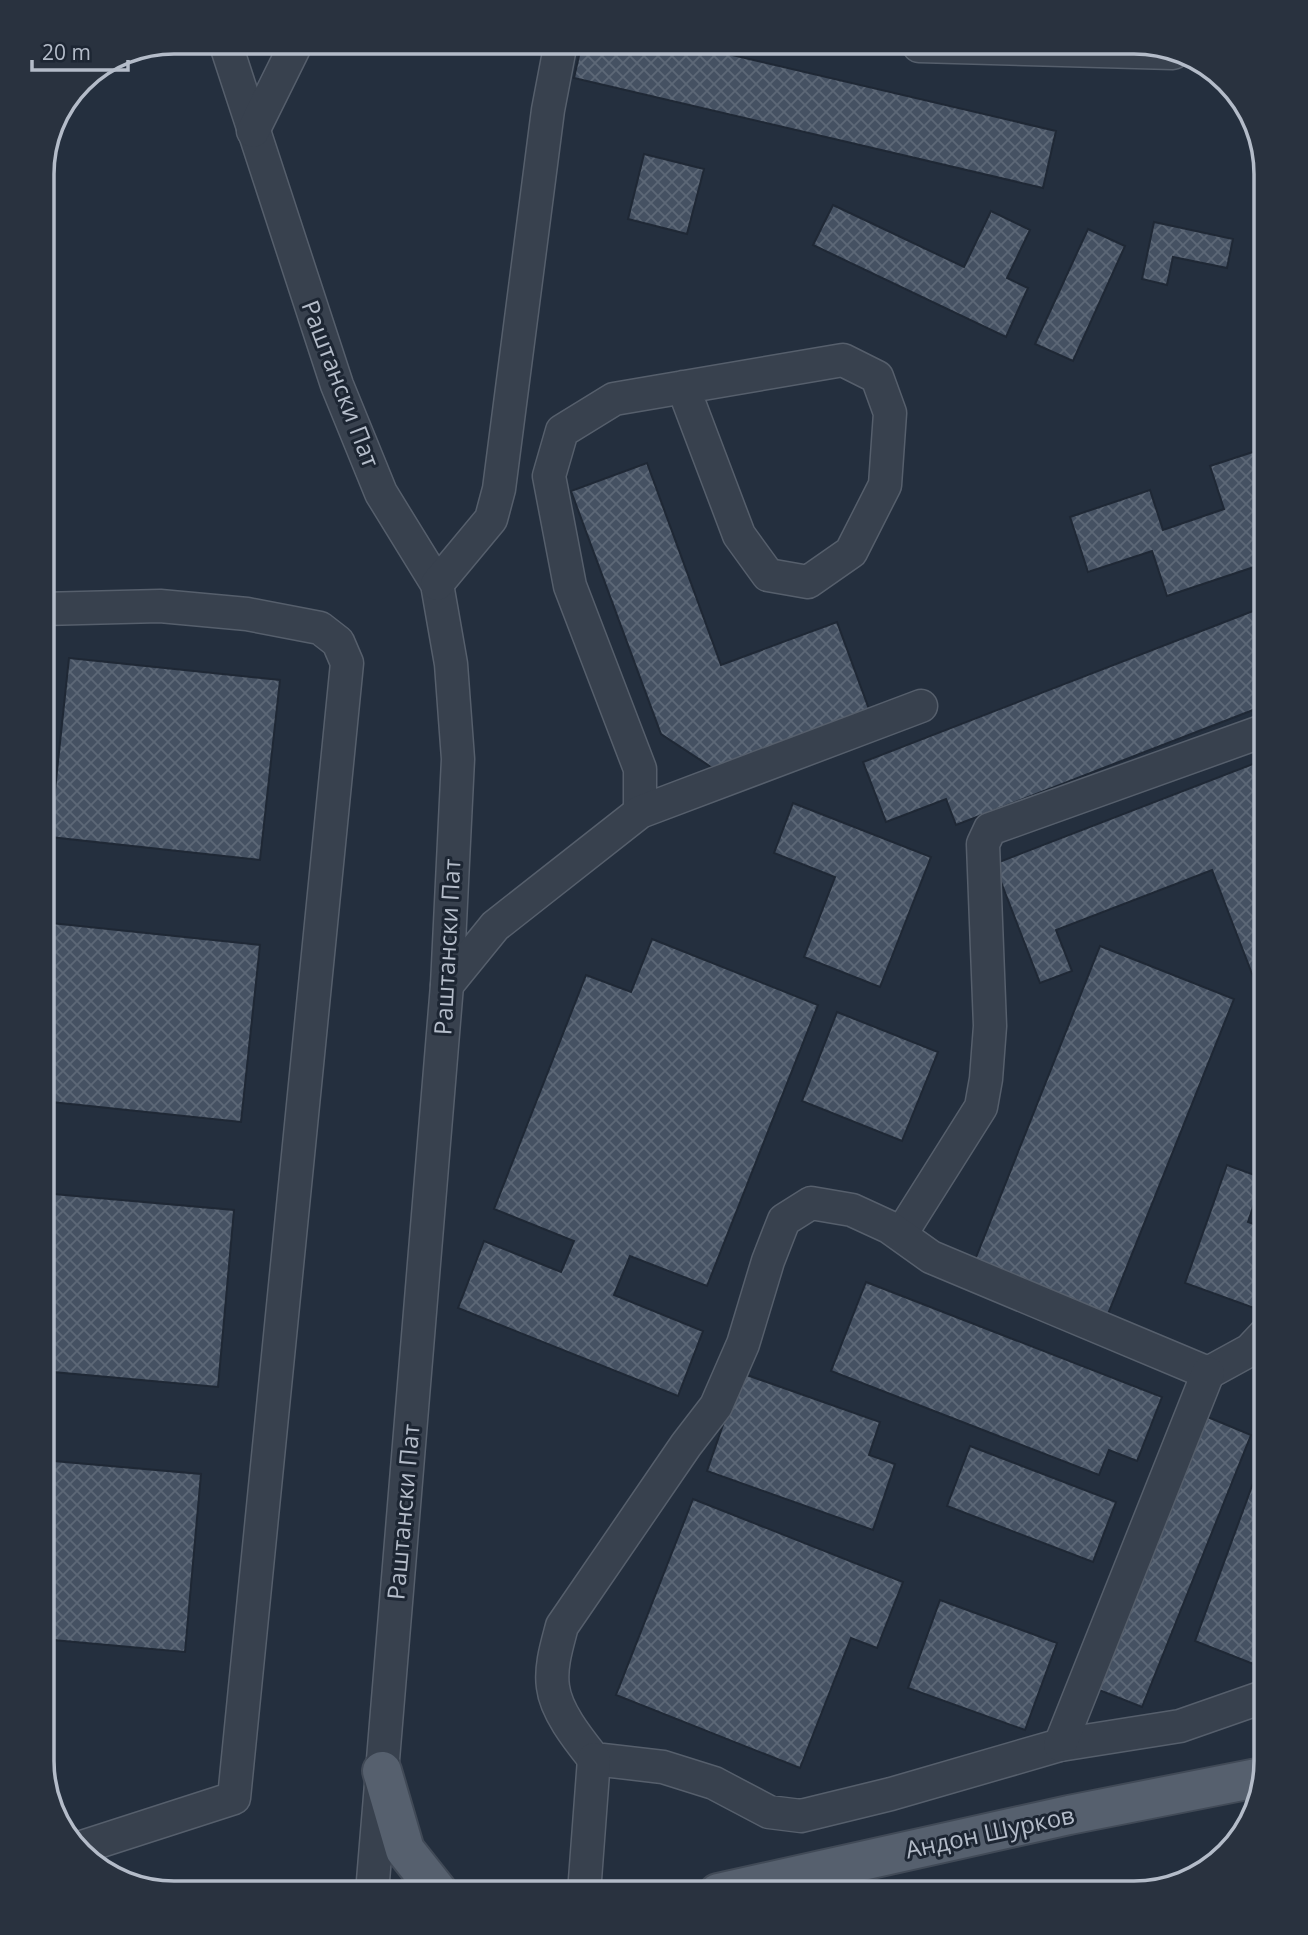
<svg xmlns="http://www.w3.org/2000/svg" width="1308" height="1935" font-family="'Open Sans',sans-serif">
<defs>
<pattern id="building-cross-hatch" width="8" height="8" patternUnits="userSpaceOnUse" patternTransform="scale(1.75)"><rect width="8" height="8" fill="#455162"/><path d="M0 0l8 8M0 8l8-8" fill="none" stroke="#5d6877"/></pattern>
</defs>
<rect width="100%" height="100%" fill="#242f3e"/>
<g fill="url(#building-cross-hatch)" stroke="#1f2835" stroke-width="2">
<polygon points="582,42 677,42 1056,131 1043,188 574,78"/>
<polygon points="644,154 704,169 687,234 628,219"/>
<polygon points="833,205 964,267 991,211 1030,230 1007,278 1028,288 1006,337 813,245"/>
<polygon points="1154,222 1233,239 1227,268 1173,257 1167,285 1142,279"/>
<polygon points="1088,229 1125,246 1073,361 1035,344"/>
<polygon points="1256,451 1266,482 1266,563 1167,596 1152,551 1088,572 1070,517 1150,490 1163,530 1224,509 1210,466"/>
<polygon points="647,463 721,665 837,622 870,712 714,769 661,734 571,491"/>
<polygon points="1266,606 1266,705 956,825 946,799 886,822 863,762"/>
<polygon points="69,658 280,680 260,860 50,837"/>
<polygon points="1266,759 1266,1010 1212,870 1056,930 1072,971 1040,983 994,864"/>
<polygon points="793,803 931,857 880,987 804,957 835,877 774,853"/>
<polygon points="51,923 260,945 241,1122 42,1101 42,1011"/>
<polygon points="652,939 818,1005 707,1286 630,1256 614,1295 703,1331 678,1396 458,1308 484,1241 561,1272 574,1241 494,1209 586,975 631,992"/>
<polygon points="1100,946 1234,999 1104,1324 971,1270"/>
<polygon points="837,1012 938,1052 902,1141 802,1101"/>
<polygon points="1227,1165 1263,1178 1248,1222 1266,1229 1266,1273 1254,1308 1185,1283"/>
<polygon points="42,1193 234,1210 218,1387 42,1371"/>
<polygon points="866,1282 1162,1397 1137,1461 1109,1450 1099,1475 831,1371"/>
<polygon points="741,1373 880,1422 869,1455 895,1464 873,1530 707,1471"/>
<polygon points="1198,1413 1251,1435 1142,1707 1089,1686"/>
<polygon points="970,1446 1116,1502 1093,1562 947,1506"/>
<polygon points="1266,1448 1266,1669 1195,1641"/>
<polygon points="42,1460 201,1474 185,1652 42,1639"/>
<polygon points="693,1499 903,1582 877,1648 851,1638 800,1768 616,1695"/>
<polygon points="940,1600 1057,1643 1025,1730 908,1688"/>
</g>
<g fill="none" stroke-linecap="round" stroke-linejoin="round">
<g stroke="#565f6c" stroke-width="35">
<g id="minor">
<polyline points="225,42 337,385 381,493 437,584 451,664 458,759 447,985 372,1893"/>
<polyline points="919,46 1173,53"/>
<polyline points="253,131 297,42"/>
<polyline points="437,584 491,519 499,489 548,110 561,42"/>
<polyline points="42,609 160,606 247,614 320,628 338,642 347,663 234,1798 79,1848"/>
<polyline points="640,812 640,769 570,586 549,476 562,431 614,399 843,360 877,377 890,413 885,485 851,552 808,582 768,575 739,535 683,387"/>
<polyline points="447,985 495,926 640,812 921,706"/>
<polyline points="901,1234 981,1107 986,1079 990,1026 983,844 990,829 1266,730"/>
<path d="M1266,1696L1180,1726L1060,1745L891,1794L801,1816L769,1812L714,1783L663,1767L594,1759C579,1740 556,1712 553,1687C550,1667 557,1645 562,1626L686,1445L716,1406L743,1344L768,1261L784,1220L811,1203L852,1210L889,1227L931,1257L1208,1373L1250,1350L1266,1333"/>
<polyline points="1060,1745 1208,1373"/>
<polyline points="584,1893 594,1759"/>
</g>
</g>
<g stroke="#414a57" stroke-width="42">
<g id="major">
<polyline points="382,1771 405,1850 439,1893"/>
<polyline points="718,1893 1069,1815 1262,1777"/>
</g>
</g>
<use href="#minor" stroke="#38414e" stroke-width="32"/>
<use href="#major" stroke="#56606e" stroke-width="38"/>
</g>
<g text-anchor="middle" stroke-width="6" stroke-linejoin="round" paint-order="stroke">
<g font-size="24" fill="#b4bcc9" stroke="#1d2633">
<text transform="translate(340 384) rotate(69)" y="8">Раштански Пат</text>
<text transform="translate(448 947) rotate(-87)" y="8">Раштански Пат</text>
<text transform="translate(404 1512) rotate(-85)" y="8">Раштански Пат</text>
<text transform="translate(990 1833) rotate(-12)" y="8">Андон Шурков</text>
</g>
</g>
<path d="M0 0H1308V1935H0ZM174 54H1134A120 120 0 0 1 1254 174V1761A120 120 0 0 1 1134 1881H174A120 120 0 0 1 54 1761V174A120 120 0 0 1 174 54Z" fill="#29323f" fill-rule="evenodd"/>
<path fill="none" stroke="#b4bcc9" stroke-width="3.5" d="M174 54H1134A120 120 0 0 1 1254 174V1761A120 120 0 0 1 1134 1881H174A120 120 0 0 1 54 1761V174A120 120 0 0 1 174 54Z"/>
<path d="M32 60v10h96v-10" fill="none" stroke="#b4bcc9" stroke-width="3.5"/>
<text x="42" y="60" font-size="21" fill="#b4bcc9" stroke="#1d2633" stroke-width="5" paint-order="stroke">20 m</text>
</svg>
